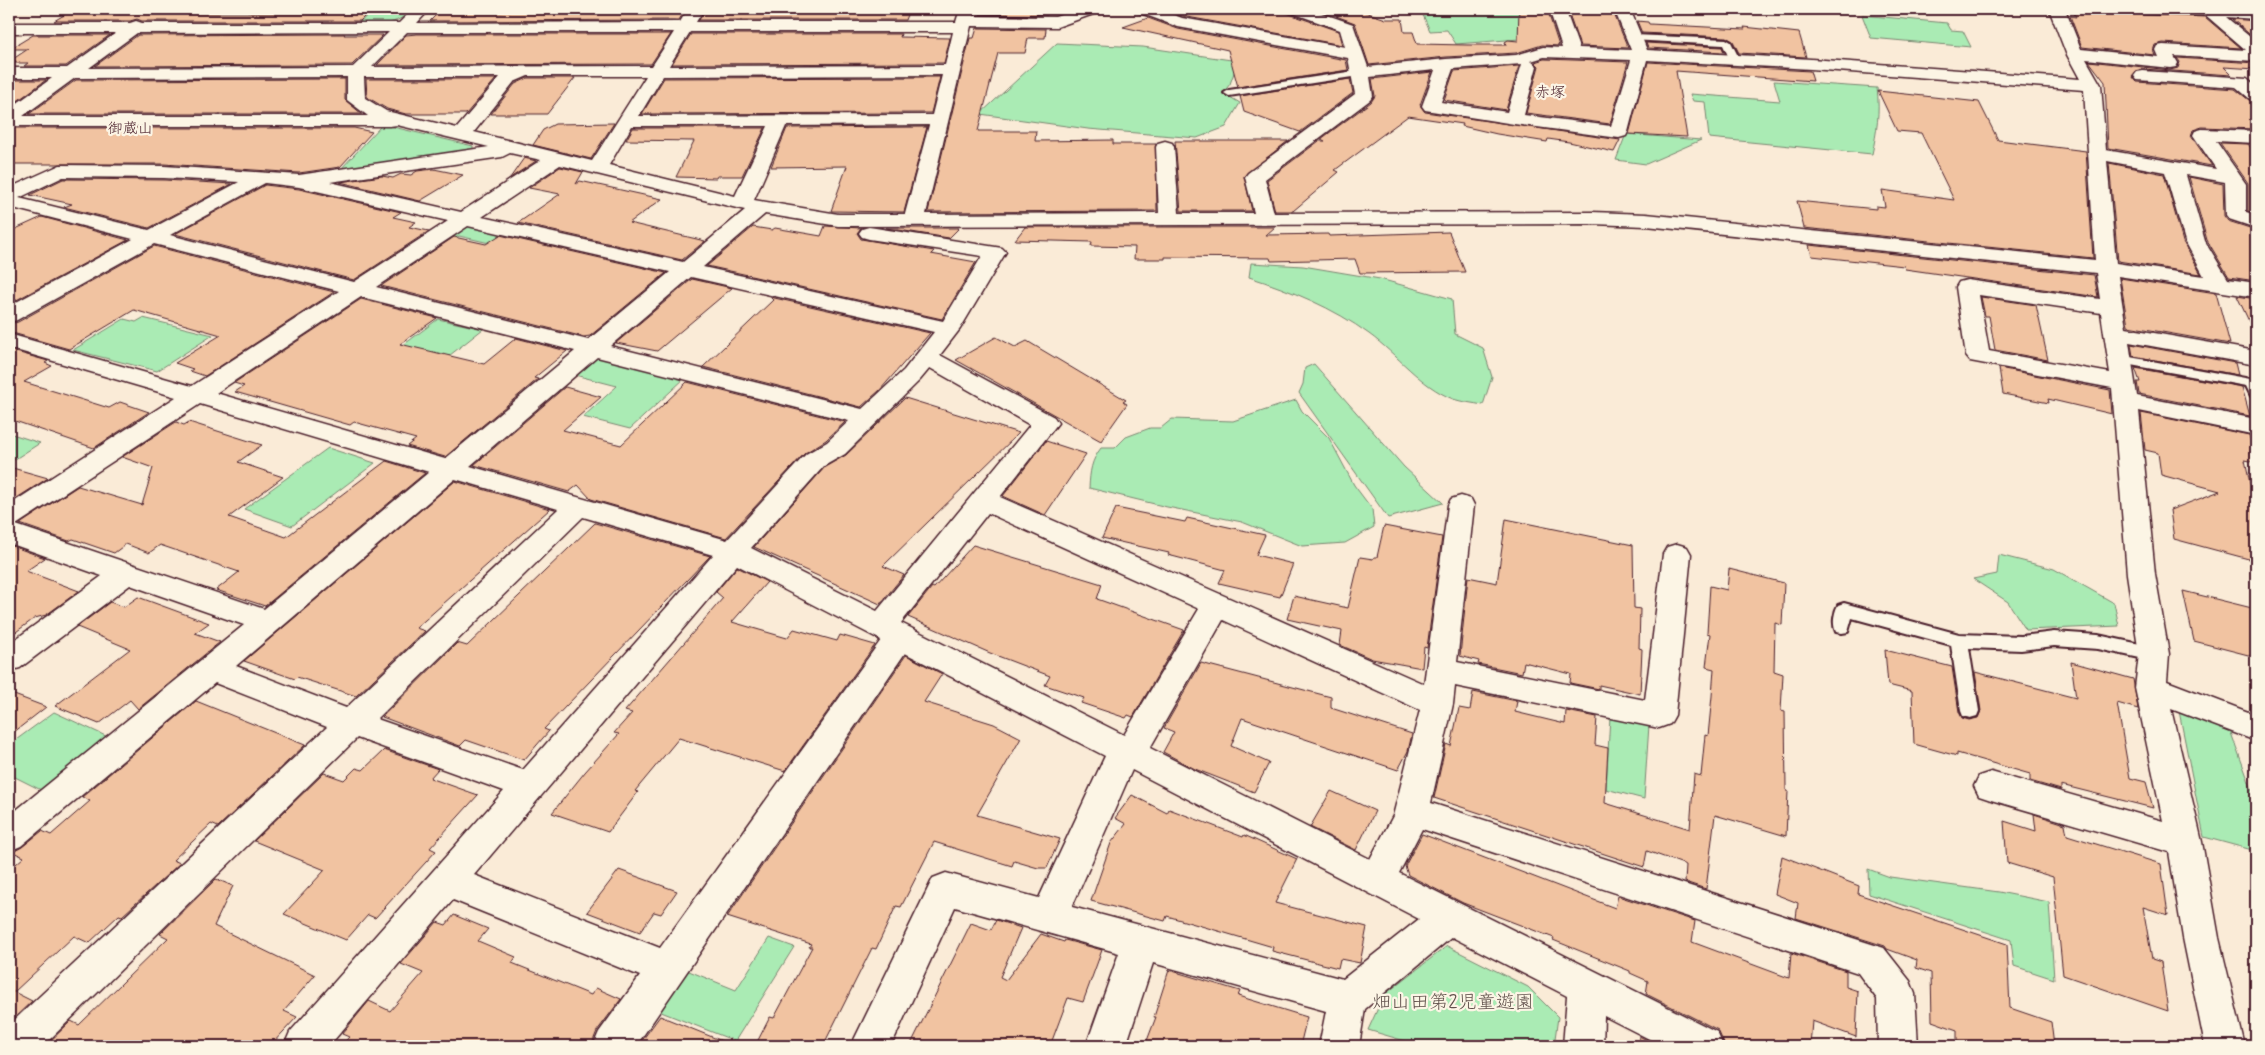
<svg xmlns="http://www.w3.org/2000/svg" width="2265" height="1055" font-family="Mynerve,'Klee One',sans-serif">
<rect width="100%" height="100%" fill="#faebd7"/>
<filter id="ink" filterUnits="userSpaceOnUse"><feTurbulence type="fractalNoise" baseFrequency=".02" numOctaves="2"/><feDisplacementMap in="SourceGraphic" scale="10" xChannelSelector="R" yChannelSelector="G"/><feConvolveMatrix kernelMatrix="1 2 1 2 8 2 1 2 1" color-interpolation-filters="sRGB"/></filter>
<g filter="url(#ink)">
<g fill="#aaebb4" stroke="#7a8570">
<path d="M374,9H413C394,27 382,24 357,25Z"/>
<polygon points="1500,9 1516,9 1532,38 1456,44 1447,30 1430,31 1423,15"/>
<polygon points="1862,15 1947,23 1951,30 1963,31 1971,47 1871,38"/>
<polygon points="1057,43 1143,47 1238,61 1230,84 1223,93 1240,103 1226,127 1197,138 1088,129 980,114"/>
<path d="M1774,81L1877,88C1880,112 1877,131 1872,154L1709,138L1705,102L1693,101L1690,94L1780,101Z"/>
<polygon points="381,126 389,126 473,146 473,149 467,152 340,170"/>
<polygon points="1626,134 1701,140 1646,164 1616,160"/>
<polygon points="463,225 540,243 512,262 494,244 459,236 434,252 424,250"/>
<path d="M1251,263L1303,266L1380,279L1452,299L1455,334L1483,348L1492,377L1483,405C1473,403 1462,402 1453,399C1420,386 1397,354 1369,334C1334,308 1290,290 1249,277Z"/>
<polygon points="143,318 213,335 157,371 73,350 124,319 136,322"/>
<polygon points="438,319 483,329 421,378 374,367"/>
<polygon points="594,355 685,378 630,429 583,417 617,386 571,374"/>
<polygon points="1314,364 1404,467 1443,503 1388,518 1299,393 1303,384 1305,368"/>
<path d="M1296,400L1302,411L1329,438L1354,485L1372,509L1374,527L1345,543L1302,546L1242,522L1167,507L1089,488C1090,471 1091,461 1101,448H1115L1126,437L1150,428H1161L1172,419L1233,421Z"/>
<polygon points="9,433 40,443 9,463"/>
<polygon points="328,448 375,463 292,526 244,509"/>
<polygon points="1999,555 2054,569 2114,603 2119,626 2026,630 2008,602 1973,579 1997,574"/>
<polygon points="2177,701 2227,722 2256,801 2256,851 2204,837"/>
<polygon points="54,712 110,738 43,791 9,774 9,745"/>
<polygon points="1610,716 1649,725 1644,799 1606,789"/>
<polygon points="1868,869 1890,877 1999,892 2049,902 2054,979 2014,966 2011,940 1869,894"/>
<polygon points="769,938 794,947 735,1041 651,1008 679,967 736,990"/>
<polygon points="1447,946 1528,987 1558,1017 1554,1046 1422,1046 1368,1030 1384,995"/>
</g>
<g fill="#f1c3a1" stroke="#4a1f2b">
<polygon points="523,9 598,9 595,13 684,12 679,20 430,21 439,12 501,12"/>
<polygon points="991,9 1048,9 1047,15 980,14 981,10"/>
<polygon points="1171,9 1203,9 1216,14 1230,9 1275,9 1338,31 1342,45 1182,16 1167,10"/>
<polygon points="1356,9 1386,19 1402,19 1404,32 1413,32 1417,44 1467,45 1506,45 1505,42 1508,40 1518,41 1519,9 1547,9 1559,46 1542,45 1516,53 1446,57 1369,65 1355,23 1336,16"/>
<polygon points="1567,9 1612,9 1628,48 1580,46"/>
<polygon points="2072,9 2121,9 2127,14 2205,17 2241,48 2163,43 2155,45 2153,51 2155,55 2082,47 2070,16 2076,17"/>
<polygon points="794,10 820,10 818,14 908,12 905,20 699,20 704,12 793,12"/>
<polygon points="145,11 195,12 194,13 368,13 360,21 142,21 137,19 130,21 54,21 69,12"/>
<polygon points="1148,18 1178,29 1346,60 1348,70 1238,87 1228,50 1123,27"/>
<polygon points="2232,19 2256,21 2256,40"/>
<polygon points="1637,21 1648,22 1649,24 1745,29 1744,27 1799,33 1806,57 1739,53 1733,41 1726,37 1642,33"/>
<polygon points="977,28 1046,29 1045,38 1028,38 1025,53 998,53 978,131 1036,131 1035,141 1113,140 1113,144 1156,144 1157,211 928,212 970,38 974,38"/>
<polygon points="345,34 344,35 383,35 352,65 95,66 138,35"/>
<polygon points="417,34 671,34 651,64 377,65 406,35"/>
<polygon points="691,34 901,34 900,37 950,38 944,63 672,64"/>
<polygon points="33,35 110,35 66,66 24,66 28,63 12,63 16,61 10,61 28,49 10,49"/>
<polygon points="1646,43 1722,47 1724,52 1648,48"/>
<polygon points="2177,58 2256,63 2256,69 2224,67 2232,75 2143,69 2136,71 2132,76 2137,82 2235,89 2249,100 2256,102 2256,129 2202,127 2193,130 2191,136 2212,166 2108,148 2105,82 2089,61 2170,70 2178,68 2180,62"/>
<polygon points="1544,59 1628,62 1610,124 1526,113 1539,66 1535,62"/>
<polygon points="1648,62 1810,71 1813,81 1676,71 1687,137 1629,134"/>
<polygon points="1519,66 1506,110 1444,100 1454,71"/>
<polygon points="1432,72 1420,105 1425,112 1620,140 1614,152 1569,142 1548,139 1547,142 1497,134 1462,126 1463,124 1408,116 1335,170 1339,172 1293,211 1275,211 1267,180 1319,141 1325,141 1321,139 1371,102 1375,96 1372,79"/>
<polygon points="940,77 931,113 642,114 664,78"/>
<polygon points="528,78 575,78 547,114 491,114 515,84"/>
<polygon points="345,79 345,100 362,114 29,114 76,80"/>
<polygon points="366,79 496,79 466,114 406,114 387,109 367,97"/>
<polygon points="1350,79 1353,93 1300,132 1244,112 1240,96"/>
<polygon points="9,80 46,80 9,107"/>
<polygon points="1878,91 1979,102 1998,140 2086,151 2093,258 1804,228 1797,201 1876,209 1876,206 1885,207 1882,190 1954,200 1921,133 1897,131"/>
<polygon points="614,123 591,159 533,145 543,130 555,124"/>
<polygon points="927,127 904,212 831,211 847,166 771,167 787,128"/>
<polygon points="9,128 354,128 372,132 340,167 299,173 164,164 9,164"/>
<polygon points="633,128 765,128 742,176 717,176 716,178 676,177 694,141 626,140"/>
<polygon points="1175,141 1288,141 1244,176 1252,211 1181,211"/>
<polygon points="2220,143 2248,144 2256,154 2256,213 2248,211 2248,183"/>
<polygon points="524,158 536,161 510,178"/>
<polygon points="2109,163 2164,174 2183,242 2201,274 2118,261"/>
<polygon points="560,167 583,172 576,184 580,181 662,199 629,223 705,241 682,260 518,223 560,194 529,188"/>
<polygon points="434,169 463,175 420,201 340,182 382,176 393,178 401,174 411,175 417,171"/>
<polygon points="2189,177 2223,184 2224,216 2228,221 2256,230 2256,281 2229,277 2207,240"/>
<polygon points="63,179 164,180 232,184 149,228 64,207 72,204 30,195"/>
<polygon points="265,185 299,189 401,212 393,217 416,222 409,227 429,231 354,280 175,234"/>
<polygon points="42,217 128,240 9,304 9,232"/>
<polygon points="825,226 861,228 857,233 861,239 934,251 931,254 976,262 942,319 751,276 749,274 748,275 707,266 753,227 772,230 775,228 821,236"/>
<polygon points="1025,227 1275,227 1266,235 1328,234 1329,236 1449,232 1465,272 1360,273 1355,259 1271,261 1270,258 1165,257 1165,259 1134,259 1135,247 1091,246 1092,242 1015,240"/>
<polygon points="886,228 959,228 949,238"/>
<polygon points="500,235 666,273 590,336 584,337 381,286 454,237 486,244"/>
<polygon points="1809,245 2094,275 2098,297 1905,269 1904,266 1812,256"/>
<polygon points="154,246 334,292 205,376 190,371 193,369 175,363 221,335 134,310 69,349 9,332 9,324 18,322"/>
<polygon points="2120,278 2216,293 2230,344 2128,326"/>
<polygon points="692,279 732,288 657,351 616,343"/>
<polygon points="2237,296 2256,299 2256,336"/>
<polygon points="770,297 930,333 880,390 861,407 703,367 773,300"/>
<polygon points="1981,297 2036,305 2048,360 1995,350 1989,316 1985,316"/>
<polygon points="361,299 437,318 400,344 484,364 516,338 567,351 534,378 538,379 445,457 407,446 416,439 354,422 350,425 235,392 244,386 234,383"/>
<polygon points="996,337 1015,347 1027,341 1126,400 1123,402 1127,404 1101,441 956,360"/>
<polygon points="2131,344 2235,363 2238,375 2133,356"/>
<polygon points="9,350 48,361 45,363 52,366 24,382 109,408 120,402 149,412 94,448 9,419"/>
<polygon points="1999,368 2110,390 2112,414 2048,399 2049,403 2003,394"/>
<polygon points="2135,368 2242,387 2250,416 2139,394 2137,382 2140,382"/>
<polygon points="687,382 845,422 826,440 805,453 726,538 591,499 578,485 569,492 474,465 565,387 601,397 563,430 621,445"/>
<polygon points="905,398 1019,433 883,566 904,575 880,604 754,547 825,467 846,455"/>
<polygon points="2141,413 2249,435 2256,462 2245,460 2256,511 2256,561 2174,539 2170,510 2220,491 2161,475 2158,453 2145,450"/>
<polygon points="176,422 184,425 189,422 262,445 238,462 283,477 229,517 286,537 386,461 425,473 265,606 216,590 239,572 160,545 149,553 126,544 114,553 73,539 69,541 20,524 78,486 142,505 153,468 122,457"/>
<polygon points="1046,441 1086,454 1045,515 1003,496"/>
<polygon points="9,467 48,478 9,503"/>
<polygon points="455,481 550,509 416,628 425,631 356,696 297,677 295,679 244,661"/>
<polygon points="1116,508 1185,522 1187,518 1265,535 1256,555 1293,564 1280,597 1219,583 1225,570 1168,555 1169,553 1102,538"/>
<polygon points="1506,519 1633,545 1634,608 1640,609 1639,648 1642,649 1640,694 1599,685 1599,689 1570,683 1571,674 1524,662 1522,673 1478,664 1479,661 1460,656 1468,577 1497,583"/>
<polygon points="595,523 710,556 544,729 549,731 524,760 466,740 460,746 382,717 457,643 467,646"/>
<polygon points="1384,526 1442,537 1427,648 1424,647 1422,668 1372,659 1340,645 1342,631 1287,619 1294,596 1348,608 1360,557 1373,559 1374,557 1377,557"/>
<polygon points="9,545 45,558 26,571 79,591 46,615 35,618 9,637"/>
<polygon points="973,545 1102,584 1097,599 1184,630 1133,717 1128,715 1126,718 1081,703 1084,698 1045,685 1050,676 990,653 908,617 932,587 934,588"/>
<polygon points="737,567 767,582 732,622 787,638 794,629 837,641 840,635 875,645 785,771 679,738 635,791 638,792 608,832 552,813 585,772 619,734 614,733 632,713 625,711 723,598 716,592"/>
<polygon points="1729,569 1784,583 1782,625 1775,623 1774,671 1783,674 1781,711 1785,712 1786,790 1788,791 1786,836 1715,815 1706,889 1685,882 1686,865 1647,851 1644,867 1434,798 1446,744 1451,746 1459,708 1470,710 1473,692 1517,701 1515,712 1565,724 1566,711 1597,717 1595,745 1608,748 1605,803 1690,829 1694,774 1701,776 1705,735 1708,736 1712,696 1714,669 1706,667 1710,634 1707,633 1710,586 1727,590"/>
<polygon points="2183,591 2256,609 2256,657 2194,641"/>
<polygon points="138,597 209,623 195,633 220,642 138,709 130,700 99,724 55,706 130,649 77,627 110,602 124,607"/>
<polygon points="1885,650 1952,667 1959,712 1962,718 1969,720 1978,718 1981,711 1975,672 2076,698 2071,662 2133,679 2138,709 2117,703 2130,778 2146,782 2153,808 2061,785 2061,790 2030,781 2030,774 1957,753 1957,756 1914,744 1912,691 1888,685"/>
<polygon points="906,655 942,674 924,702 994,724 1021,738 977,815 1060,839 1047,868 1038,868 1014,861 1012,866 934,842 901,907 896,906 876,949 872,948 823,1046 755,1046 770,1017 774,1018 812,947 809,947 811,944 727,917"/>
<polygon points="1201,663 1331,697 1331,708 1412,734 1408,751 1398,770 1242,718 1231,746 1269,763 1254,792 1195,769 1163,752 1174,732 1164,728"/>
<polygon points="9,693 46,707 9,736"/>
<polygon points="196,701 305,745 218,827 211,824 173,860 180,863 122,916 119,915 89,943 74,936 14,992 32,1001 13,1019 9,1017 9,870 24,857 13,852 22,847 42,831 51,835 90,801 82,797"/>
<polygon points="384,750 438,769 430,778 478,795 430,848 436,851 375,918 368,915 346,940 284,914 325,870 254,841 324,773 344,780 356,768 363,770"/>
<polygon points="1331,791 1375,811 1356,850 1310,827"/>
<polygon points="1132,795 1167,813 1169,809 1243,837 1244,835 1297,859 1275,903 1367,927 1360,963 1340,959 1338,968 1272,951 1273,947 1167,916 1165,921 1091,901 1111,843 1126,824 1115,818"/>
<polygon points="2034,814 2065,824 2067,835 2161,864 2168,915 2143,907 2152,959 2161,962 2168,1011 2063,975 2053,877 2007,863 2004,821 2036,831"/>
<polygon points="1422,834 1615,908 1618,896 1695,921 1692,942 1789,978 1791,953 1846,971 1846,987 1858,991 1856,1037 1812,1021 1810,1046 1725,1046 1718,1030 1646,994 1648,981 1630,973 1630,971 1553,940 1554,938 1463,903 1408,875 1405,866"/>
<polygon points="1782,856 1859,886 1858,894 2007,944 2010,1008 2051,1022 2054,1046 1971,1046 1957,1041 1957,1030 1932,1021 1931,973 1916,968 1917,960 1887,949 1885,946 1796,918 1798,903 1775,894"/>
<polygon points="619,870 677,891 661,914 654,912 640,932 587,912"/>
<polygon points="216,879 233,886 214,926 315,975 284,1011 297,1017 270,1046 45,1046 71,1021 79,1025 168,938 160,934"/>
<polygon points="454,915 488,929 478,941 516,957 512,963 591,995 596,988 621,999 597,1031 591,1046 341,1046 349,1037 342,1034 369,1001 390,1011 423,973 401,964 437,922 446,925"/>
<polygon points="996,920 1021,928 1000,977 1006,980 1041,934 1064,942 1065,940 1102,950 1083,1002 1068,998 1050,1046 910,1046 971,923 991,930"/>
<polygon points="1169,970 1240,991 1238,996 1307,1017 1300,1046 1145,1046 1156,1017 1154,1017"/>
<polygon points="660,1016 732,1045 732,1046 638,1046"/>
<polygon points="1639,1036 1659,1046 1638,1046"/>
</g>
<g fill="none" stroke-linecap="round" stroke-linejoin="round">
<g stroke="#4a1f2b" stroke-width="4">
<g id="lane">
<path d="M2123,9C2138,9 2206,5 2215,12L2210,15L2127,12Z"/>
<polygon points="1634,35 1726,39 1731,42 1740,60 1735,63 1731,62 1723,45 1631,40 1631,36"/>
<polygon points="1361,70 1365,71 1365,75 1229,96 1224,93 1229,90"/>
<polygon points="2119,355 2256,380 2256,397 2251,396 2246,386 2114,362 2112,359"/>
<path d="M1844,603L1959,634L2021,636L2054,632L2098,635L2154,647L2160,649L2163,654L2160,659L2154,661L2098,649L2054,646L2021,650L1969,648L1979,711L1977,716L1970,718L1963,716L1961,711L1951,645L1852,618L1848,632L1842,633L1836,632C1832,624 1834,612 1838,605Z"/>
</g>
</g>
<g stroke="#4a1f2b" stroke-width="3">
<g id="street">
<path d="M413,9H430L417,23L680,22L688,9H704L696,22H956L960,9H974L973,16L1055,17L1079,9H1101L1099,12L1057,27L971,26L926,214L1159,213L1156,147L1158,143L1165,141L1172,143L1174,147L1179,213H1254L1245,177L1248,173L1355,94L1348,58L1178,27L1138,12L1136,9H1158L1182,18L1345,47L1340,30L1290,12L1288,9H1310L1353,24L1368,67L1446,59L1516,55L1543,47L1562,48L1549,9H1565L1579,48L1631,50L1614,9H1630L1647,50L1811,59L2080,79L2066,53L2049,9H2065L2081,49L2158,57L2155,50L2157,46L2163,45L2246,50L2202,12L2204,9H2256V19L2226,17L2256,42V61L2174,56L2178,63L2176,67L2170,68L2086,59L2101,85L2106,150L2216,169L2193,135L2195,131L2202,129L2256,131V143L2216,141L2246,184V212L2256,215V228L2229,219L2226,215L2225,182L2186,175L2205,241L2228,279L2256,283V297L2118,276L2126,328L2256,351V365L2129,342L2137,396L2256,419V435L2139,411L2155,574L2169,654L2167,681L2256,715V741L2171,709L2202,842L2219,938L2245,1046H2205L2183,938L2169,852L1991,800L1979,796L1974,786L1979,776L1991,772L2163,821L2135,688L2139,654L2127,574L2112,388L1970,361L1966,356L1956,287L1959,282L1967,280L2100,299L2096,273L1646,226L1592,224L838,226L765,214L703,267L943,321L982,256L869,239L862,237L859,233L862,229L869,227L1002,248L1006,252L960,329L940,355L1054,417L1058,423L1000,497L1424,684L1448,505L1451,499L1461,496L1471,499L1474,505L1457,662L1645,700L1663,554L1667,547L1677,544L1687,547L1691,554L1675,715L1670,724L1659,728L1455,686L1453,704L1431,803L1884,948L1910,981L1915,994L1918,1046H1878L1877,999L1858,973L1422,829L1399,873L1717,1032L1723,1046H1663L1604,1016L1603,1046H1563L1567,996L1452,937L1365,1009L1359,1046H1319L1326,1011L1153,963L1126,1046H1086L1119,953L955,907L891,1046H851L933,878L946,873L1039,898L1105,756L905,653L636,1046H593L599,1032L640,976L453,900L329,1046H284L290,1032L504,791L357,738L43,1046H9V1025L327,727L215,683L21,846L9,851V816L244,625L130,585L20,668L9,671V644L102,576L9,543V505L176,397L9,348V334L192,386L339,291L154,244L17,320L9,322V306L133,239L9,207V188L60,165L164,166L299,175L489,147L397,125L390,126H9V109L52,78H9V68H67L116,33H9V23H130L136,21L142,23H399ZM389,32L353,67L89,68L137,33ZM407,32H674L652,66L372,67ZM690,32H953L945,65L669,66ZM1544,57L1631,60L1611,126L1524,115L1537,66L1531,61ZM1647,60L1811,69L2084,90L2095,260L1646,214L1592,212L1274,213L1265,179L1370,100L1373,96L1370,77L1435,70L1422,106L1425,110L1514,124L1619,138L1626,136L1628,132ZM1522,64L1507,112L1441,102L1453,69ZM942,75L932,115L639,116L663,76ZM528,76H646L592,161L474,132L514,82ZM347,77V100L368,116H23L75,78ZM364,77H500L457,128L386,111L365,98ZM929,125L905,214H838L754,200L786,126ZM632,126H768L735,196L609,165ZM510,153L541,160L461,212L330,182L502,157ZM2107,161L2165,172L2185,241L2204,276L2116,263ZM560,165L745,210L683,262L482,217ZM63,177L164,178L239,182L149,230L19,198ZM265,183L299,187L448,221L354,282L170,235ZM468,226L670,272L588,340L376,287ZM691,277L934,332L904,370L862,409L610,346ZM1979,295L2101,313L2110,373L1989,351ZM361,297L575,351L445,459L216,393ZM597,357L849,421L827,442L806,454L727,540L470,466ZM930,368L1030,425L877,611L751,548L824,466L845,454L920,380ZM200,404L429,472L264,609L16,525ZM455,479L558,509L346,708L236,666ZM988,513L1199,609L1124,735L901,623ZM583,517L713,555L523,770L377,719ZM737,565L881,640L660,948L474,875ZM1223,620L1420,710L1393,816L1370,859L1150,748ZM1132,770L1419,919L1343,979L1072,907Z"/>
<polygon points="2143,71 2247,78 2256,86 2256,100 2250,99 2236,87 2137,80 2134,76 2137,72"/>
</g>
</g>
<use href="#lane" fill="#fcf5e5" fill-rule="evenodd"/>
<use href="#street" fill="#fcf5e5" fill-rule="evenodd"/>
</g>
</g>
<g text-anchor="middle" stroke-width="4.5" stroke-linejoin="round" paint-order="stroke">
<g font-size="15" fill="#4a1f2b" stroke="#fcf5e5">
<text x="1550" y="97">赤塚</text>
<text x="130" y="133">御蔵山</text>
</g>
<g font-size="19" fill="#62524d" stroke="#fcf5e5">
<text x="1453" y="1008">畑山田第2児童遊園</text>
</g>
</g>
<rect width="2265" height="1055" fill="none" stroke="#fcf5e5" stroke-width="30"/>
<rect x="15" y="15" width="2235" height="1025" fill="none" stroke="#4a1f2b" stroke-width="2" filter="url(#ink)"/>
</svg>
